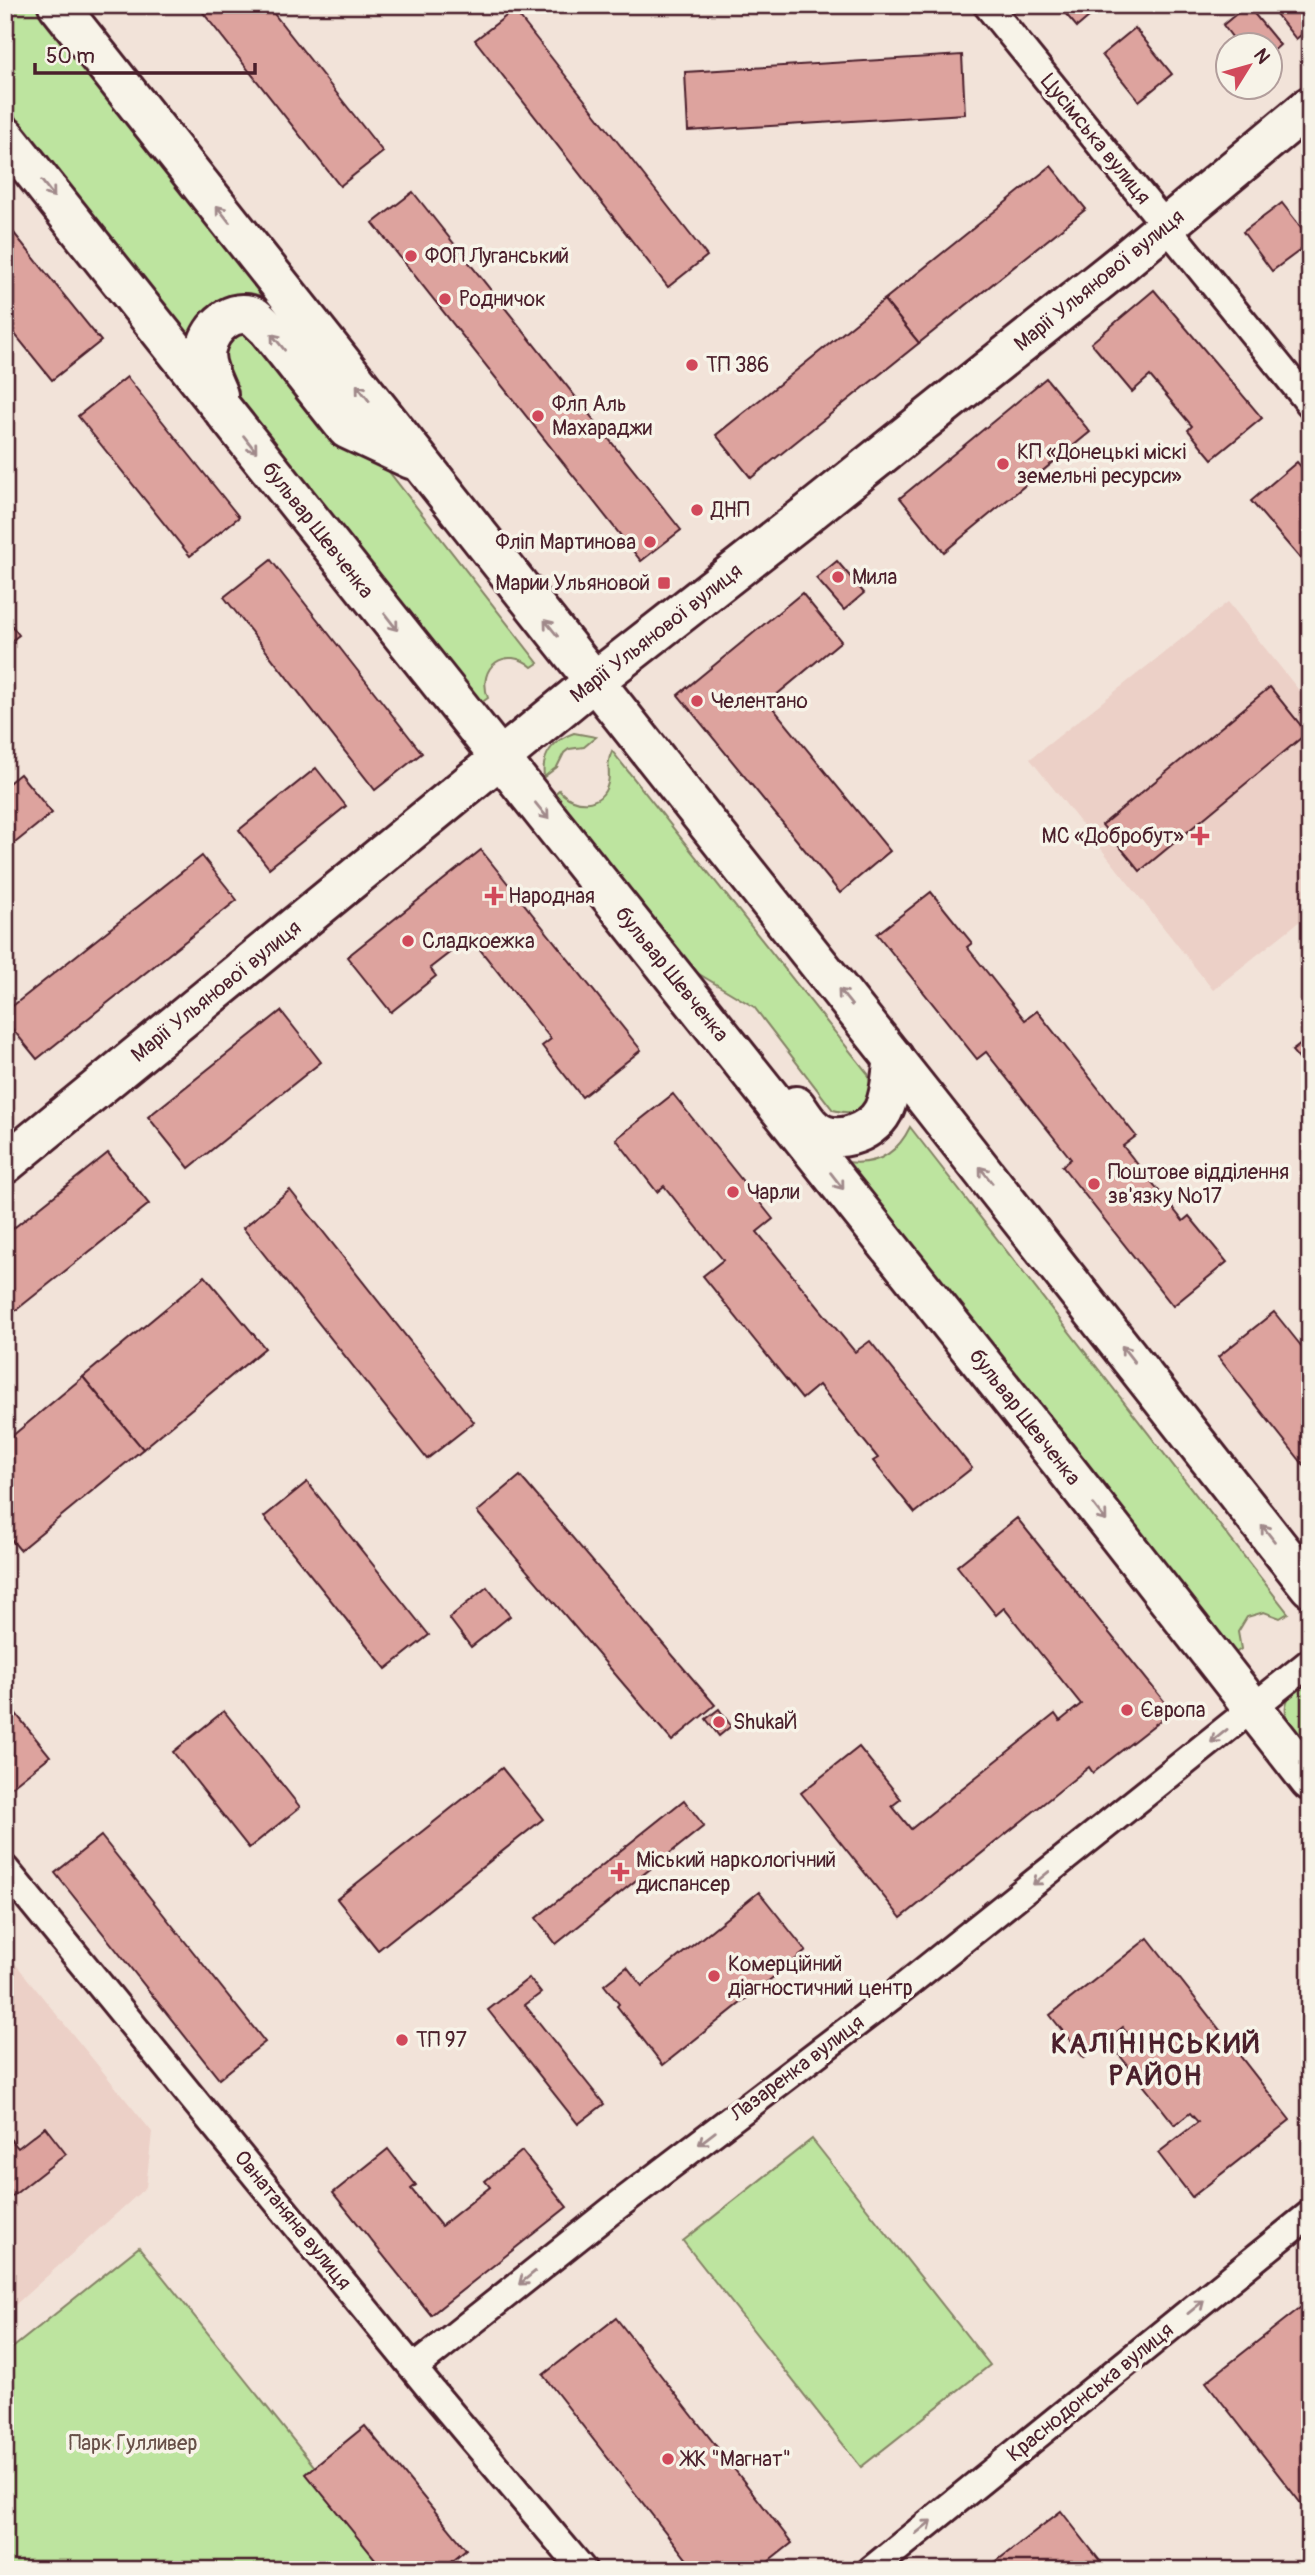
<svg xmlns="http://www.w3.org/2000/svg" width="1315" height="2575" font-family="Pangolin,sans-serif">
<rect width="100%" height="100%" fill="#f2e3d9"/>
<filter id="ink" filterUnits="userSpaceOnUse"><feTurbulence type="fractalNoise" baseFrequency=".0143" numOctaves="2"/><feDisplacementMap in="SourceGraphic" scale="14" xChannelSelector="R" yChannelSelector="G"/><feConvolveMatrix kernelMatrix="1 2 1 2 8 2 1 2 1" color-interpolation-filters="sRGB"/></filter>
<g filter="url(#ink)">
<g fill="#ecd0c7">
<polygon points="1228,602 1310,704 1310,913 1213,990 1030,759"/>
<polygon points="5,1951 152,2132 146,2187 5,2314"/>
</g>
<g fill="#bde49f" stroke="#848265" stroke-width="2">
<path d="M5,5H34L266,297C261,296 255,294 250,293C222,291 190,315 191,344L5,105Z"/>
<path d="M237,333L253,336L379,459L538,663L532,667C507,645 476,666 488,698L481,703L219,373L220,349Z"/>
<path d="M574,733L596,737L584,747L569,749L564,753L557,767L544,777C541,754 554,740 574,733Z"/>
<path d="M612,751L868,1074C876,1102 863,1118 833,1110L754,1007L689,968L552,796L559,790C573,807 602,808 608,783C611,769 605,767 612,751Z"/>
<path d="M910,1127L1288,1613L1280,1618L1264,1612L1247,1617L1238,1632L1241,1649L1234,1654L847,1162C877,1166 897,1154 910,1127Z"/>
<path d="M1310,1679V1758C1290,1728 1267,1701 1310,1679Z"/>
<polygon points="812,2139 990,2365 861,2467 683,2241"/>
<polygon points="139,2247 397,2570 5,2570 5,2354"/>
</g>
<g fill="#dda39e" stroke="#4a1f2b" stroke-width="2">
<polygon points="197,5 267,5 383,152 340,186"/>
<polygon points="1058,5 1103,5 1077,27"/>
<polygon points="1247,5 1280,45 1270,54 1270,46 1239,46 1223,25"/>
<polygon points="1269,5 1310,5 1310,28 1296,39"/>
<polygon points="514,10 707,256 668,287 475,40"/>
<polygon points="1135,28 1172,74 1139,101 1102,55"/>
<polygon points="962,55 965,114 688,131 685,72"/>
<polygon points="1051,166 1086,209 919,343 884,300"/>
<polygon points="413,192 681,530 641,561 373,223"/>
<polygon points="1282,203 1310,239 1310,243 1272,271 1243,232"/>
<polygon points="5,222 101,341 52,380 5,322"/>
<polygon points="1154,290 1262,418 1212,459 1188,430 1192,426 1150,376 1132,392 1091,343"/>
<polygon points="884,300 919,343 751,478 716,435"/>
<polygon points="127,377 239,517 190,556 78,416"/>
<polygon points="1046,378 1090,432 944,552 900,498"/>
<polygon points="1297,462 1310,477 1310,570 1251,501"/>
<polygon points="271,560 422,753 375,790 224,597"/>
<polygon points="837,561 864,593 844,610 816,578"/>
<polygon points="802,593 841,641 768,702 890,851 840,893 678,695"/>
<polygon points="5,617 19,635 5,646"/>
<polygon points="1270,687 1307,733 1140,871 1102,825"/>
<polygon points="316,768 346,806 269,868 239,830"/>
<polygon points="20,774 52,813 5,851 5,786"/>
<polygon points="481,850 641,1050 582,1097 542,1046 551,1039 470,937 430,968 436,976 391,1012 347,957"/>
<polygon points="202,856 237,900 37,1059 5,1020 5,1012"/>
<polygon points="931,892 972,943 967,947 1025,1020 1037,1011 1136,1136 1123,1146 1183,1221 1189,1216 1227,1262 1173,1306 1062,1166 1071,1159 986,1052 977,1059 877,934"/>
<polygon points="281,1011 321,1062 189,1168 148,1117"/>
<polygon points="1310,1037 1310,1072 1292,1051"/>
<polygon points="673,1094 773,1219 757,1232 855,1352 870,1341 972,1468 915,1513 873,1461 878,1458 819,1385 802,1399 703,1276 723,1260 664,1186 657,1192 616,1139"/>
<polygon points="108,1153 149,1204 5,1319 5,1235"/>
<polygon points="290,1190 474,1422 427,1459 243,1228"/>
<polygon points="205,1276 265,1348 143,1449 83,1377"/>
<polygon points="1274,1312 1310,1357 1310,1370 1306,1373 1310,1378 1310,1473 1218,1357"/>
<polygon points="83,1377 143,1449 20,1550 5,1532 5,1442"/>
<polygon points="520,1476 715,1705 672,1741 477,1512"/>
<polygon points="307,1482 429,1635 386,1669 264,1517"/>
<polygon points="1017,1518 1172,1711 1093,1773 1089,1767 901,1918 801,1793 859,1747 901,1799 892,1806 911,1829 1055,1714 1060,1721 1081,1704 1004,1608 996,1615 957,1566"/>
<polygon points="487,1587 510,1616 471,1647 449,1618"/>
<polygon points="5,1700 50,1756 5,1792"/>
<polygon points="719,1709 731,1726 719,1736 706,1719"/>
<polygon points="224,1711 300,1807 249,1848 173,1752"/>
<polygon points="502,1768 543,1819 378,1950 337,1899"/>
<polygon points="684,1800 704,1826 556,1944 536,1918"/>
<polygon points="101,1836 265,2042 219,2079 55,1873"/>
<polygon points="759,1892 806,1951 663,2065 617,2006 619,2004 604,1985 627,1967 642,1986"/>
<polygon points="1148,1938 1290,2120 1192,2197 1158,2153 1198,2122 1190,2113 1175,2125 1117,2052 1133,2040 1123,2027 1084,2058 1050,2015"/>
<polygon points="529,1978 541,1993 525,2005 604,2104 578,2124 488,2010"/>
<polygon points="45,2127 66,2154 5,2202 5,2133 18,2148"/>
<polygon points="388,2149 416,2185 411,2189 441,2226 490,2187 485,2181 522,2151 567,2207 431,2315 333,2193"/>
<polygon points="1310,2300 1310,2390 1306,2393 1310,2398 1310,2515 1206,2382"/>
<polygon points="616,2318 792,2543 758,2570 695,2570 543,2375"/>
<polygon points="365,2426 466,2549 441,2570 384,2570 306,2474"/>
<polygon points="1061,2511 1107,2570 985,2570"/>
</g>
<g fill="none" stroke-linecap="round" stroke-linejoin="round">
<g stroke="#4a1f2b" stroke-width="32">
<g id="street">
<polyline points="987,5 1310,404"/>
<polyline points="5,1869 432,2391 583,2570"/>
<polyline points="414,2368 612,2210 895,1994 1310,1662"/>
<polyline points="871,2570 1310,2214"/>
</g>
</g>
<g stroke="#4a1f2b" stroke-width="44">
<g id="secondary">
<path d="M58,5C474,533 896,1057 1310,1587"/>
<polyline points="5,136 1062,1464 1310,1781"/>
<path d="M218,395C213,382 202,363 206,348C211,327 233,306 255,317C259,320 263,325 267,328L347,429L411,459"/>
<path d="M796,1106C801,1113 806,1122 813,1128C833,1147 871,1134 883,1111C891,1095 891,1076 894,1058"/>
<polyline points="5,1164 593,682 810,512 1123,262 1310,106"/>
</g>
</g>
<use href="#street" stroke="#f7f3e8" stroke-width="26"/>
<use href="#secondary" stroke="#f7f3e8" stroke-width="38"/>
</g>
<defs><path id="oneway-shaft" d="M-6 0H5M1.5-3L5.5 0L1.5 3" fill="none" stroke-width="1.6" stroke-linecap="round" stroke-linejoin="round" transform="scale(1.75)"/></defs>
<g stroke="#a0898a">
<use href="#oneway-shaft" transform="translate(48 189) rotate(52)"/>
<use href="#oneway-shaft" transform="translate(223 214) rotate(-128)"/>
<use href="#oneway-shaft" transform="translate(278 342) rotate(-129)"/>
<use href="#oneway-shaft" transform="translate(363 393) rotate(-128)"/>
<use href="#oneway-shaft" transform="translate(250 444) rotate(52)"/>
<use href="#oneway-shaft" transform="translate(391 622) rotate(52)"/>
<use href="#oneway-shaft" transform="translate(551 628) rotate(-129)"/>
<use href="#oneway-shaft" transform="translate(542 811) rotate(51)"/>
<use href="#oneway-shaft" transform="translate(845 997) rotate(-129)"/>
<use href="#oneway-shaft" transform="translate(986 1175) rotate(-128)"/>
<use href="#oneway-shaft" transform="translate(837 1181) rotate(52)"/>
<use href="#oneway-shaft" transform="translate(1128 1354) rotate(-128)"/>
<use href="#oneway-shaft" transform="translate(1100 1513) rotate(52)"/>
<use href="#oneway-shaft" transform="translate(1268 1533) rotate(-128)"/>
<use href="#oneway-shaft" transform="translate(1219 1736) rotate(141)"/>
<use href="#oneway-shaft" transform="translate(1041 1878) rotate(141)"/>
<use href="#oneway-shaft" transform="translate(707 2138) rotate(143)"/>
<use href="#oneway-shaft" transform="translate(527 2278) rotate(141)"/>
<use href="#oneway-shaft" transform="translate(1196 2307) rotate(-39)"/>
<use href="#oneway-shaft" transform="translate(924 2527) rotate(-39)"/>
</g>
</g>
<g fill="#d1495b" stroke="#f7f3e8" stroke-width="2.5">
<circle cx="411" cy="256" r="7"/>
<circle cx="445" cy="299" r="7"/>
<circle cx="692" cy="365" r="7"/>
<circle cx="538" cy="416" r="7"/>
<circle cx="1003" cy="464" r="7"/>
<circle cx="697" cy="510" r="7"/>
<circle cx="650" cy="542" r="7"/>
<circle cx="838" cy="577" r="7"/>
<rect x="657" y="576" width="14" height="14" rx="3.5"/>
<circle cx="697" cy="701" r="7"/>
<path d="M1196.5 825.5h7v7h7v7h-7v7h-7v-7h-7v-7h7z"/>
<path d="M490.5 885.5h7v7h7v7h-7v7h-7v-7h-7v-7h7z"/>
<circle cx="408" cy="941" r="7"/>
<circle cx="1094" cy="1184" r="7"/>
<circle cx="733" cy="1192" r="7"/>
<circle cx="1127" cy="1710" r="7"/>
<circle cx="719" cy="1722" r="7"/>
<path d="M616.5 1861.5h7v7h7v7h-7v7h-7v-7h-7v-7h7z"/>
<circle cx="714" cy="1976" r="7"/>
<circle cx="402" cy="2040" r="7"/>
<circle cx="668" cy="2459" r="7"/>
</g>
<g text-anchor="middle" stroke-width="7" stroke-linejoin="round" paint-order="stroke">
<g font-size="21" fill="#4a1f2b" stroke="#f7f3e8">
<text transform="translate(1096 139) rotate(51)" y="7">Цусімська вулиця</text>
<text transform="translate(1099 280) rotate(-39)" y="7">Марії Ульянової вулиця</text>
<text transform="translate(318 530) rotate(52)" y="7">бульвар Шевченка</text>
<text transform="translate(656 633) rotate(-38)" y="7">Марії Ульянової вулиця</text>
<text transform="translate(672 974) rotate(51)" y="7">бульвар Шевченка</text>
<text transform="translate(216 991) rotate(-39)" y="7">Марії Ульянової вулиця</text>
<text transform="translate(1025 1417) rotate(52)" y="7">бульвар Шевченка</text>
<text transform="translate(797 2068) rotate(-37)" y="7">Лазаренка вулиця</text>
<text transform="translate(293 2220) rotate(51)" y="7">Овнатаняна вулиця</text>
<text transform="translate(1090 2392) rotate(-39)" y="7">Краснодонська вулиця</text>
</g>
<g font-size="21" fill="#4a1f2b" stroke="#f7f3e8" text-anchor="start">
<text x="425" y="263">ФОП Луганський</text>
<text x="459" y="306">Родничок</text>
<text x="706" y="372">ТП 386</text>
<text x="552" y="411">Флп Аль<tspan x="552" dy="24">Махараджи</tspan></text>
<text x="1017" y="459">КП «Донецькі міскі<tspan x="1017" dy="24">земельні ресурси»</tspan></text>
<text x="711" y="517">ДНП</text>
<text x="636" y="549" text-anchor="end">Фліп Мартинова</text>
<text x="852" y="584">Мила</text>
<text x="650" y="590" text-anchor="end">Марии Ульяновой</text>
<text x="711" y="708">Челентано</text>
<text x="1184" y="843" text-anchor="end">МС «Добробут»</text>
<text x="508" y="903">Народная</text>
<text x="422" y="948">Сладкоежка</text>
<text x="1108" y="1179">Поштове відділення<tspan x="1108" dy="24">зв'язку №17</tspan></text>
<text x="747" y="1199">Чарли</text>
<text x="1141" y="1717">Європа</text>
<text x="733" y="1729">ShukaЙ</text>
<text x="636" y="1867">Міський наркологічний<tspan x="636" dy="24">диспансер</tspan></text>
<text x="728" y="1971">Комерційний<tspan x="728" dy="24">діагностичний центр</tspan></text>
<text x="416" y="2047">ТП 97</text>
<text x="682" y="2466">ЖК "Магнат"</text>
</g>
<g font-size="21" fill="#675048" stroke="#f7f3e8">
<text x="133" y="2450">Парк Гулливер</text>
</g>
<g font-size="28" font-weight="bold" letter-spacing="2" fill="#4a1f2b" stroke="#f7f3e8">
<text x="1156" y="2053">КАЛІНІНСЬКИЙ<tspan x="1156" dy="32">РАЙОН</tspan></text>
</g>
</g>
<rect width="1315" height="2575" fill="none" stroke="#f7f3e8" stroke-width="28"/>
<rect x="14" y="14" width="1287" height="2547" fill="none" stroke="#4a1f2b" stroke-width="2.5" filter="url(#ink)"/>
<g transform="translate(1249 66) rotate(53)"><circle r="33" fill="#f7f3e8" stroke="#b29e9c" stroke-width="2"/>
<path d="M0-5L12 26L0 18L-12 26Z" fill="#d1495b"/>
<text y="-10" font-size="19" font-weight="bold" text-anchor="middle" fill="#4a1f2b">N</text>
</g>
<path d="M35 63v10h220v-10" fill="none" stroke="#4a1f2b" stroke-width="3.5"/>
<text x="46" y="63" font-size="21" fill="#4a1f2b" stroke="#f7f3e8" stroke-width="5" paint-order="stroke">50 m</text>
</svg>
